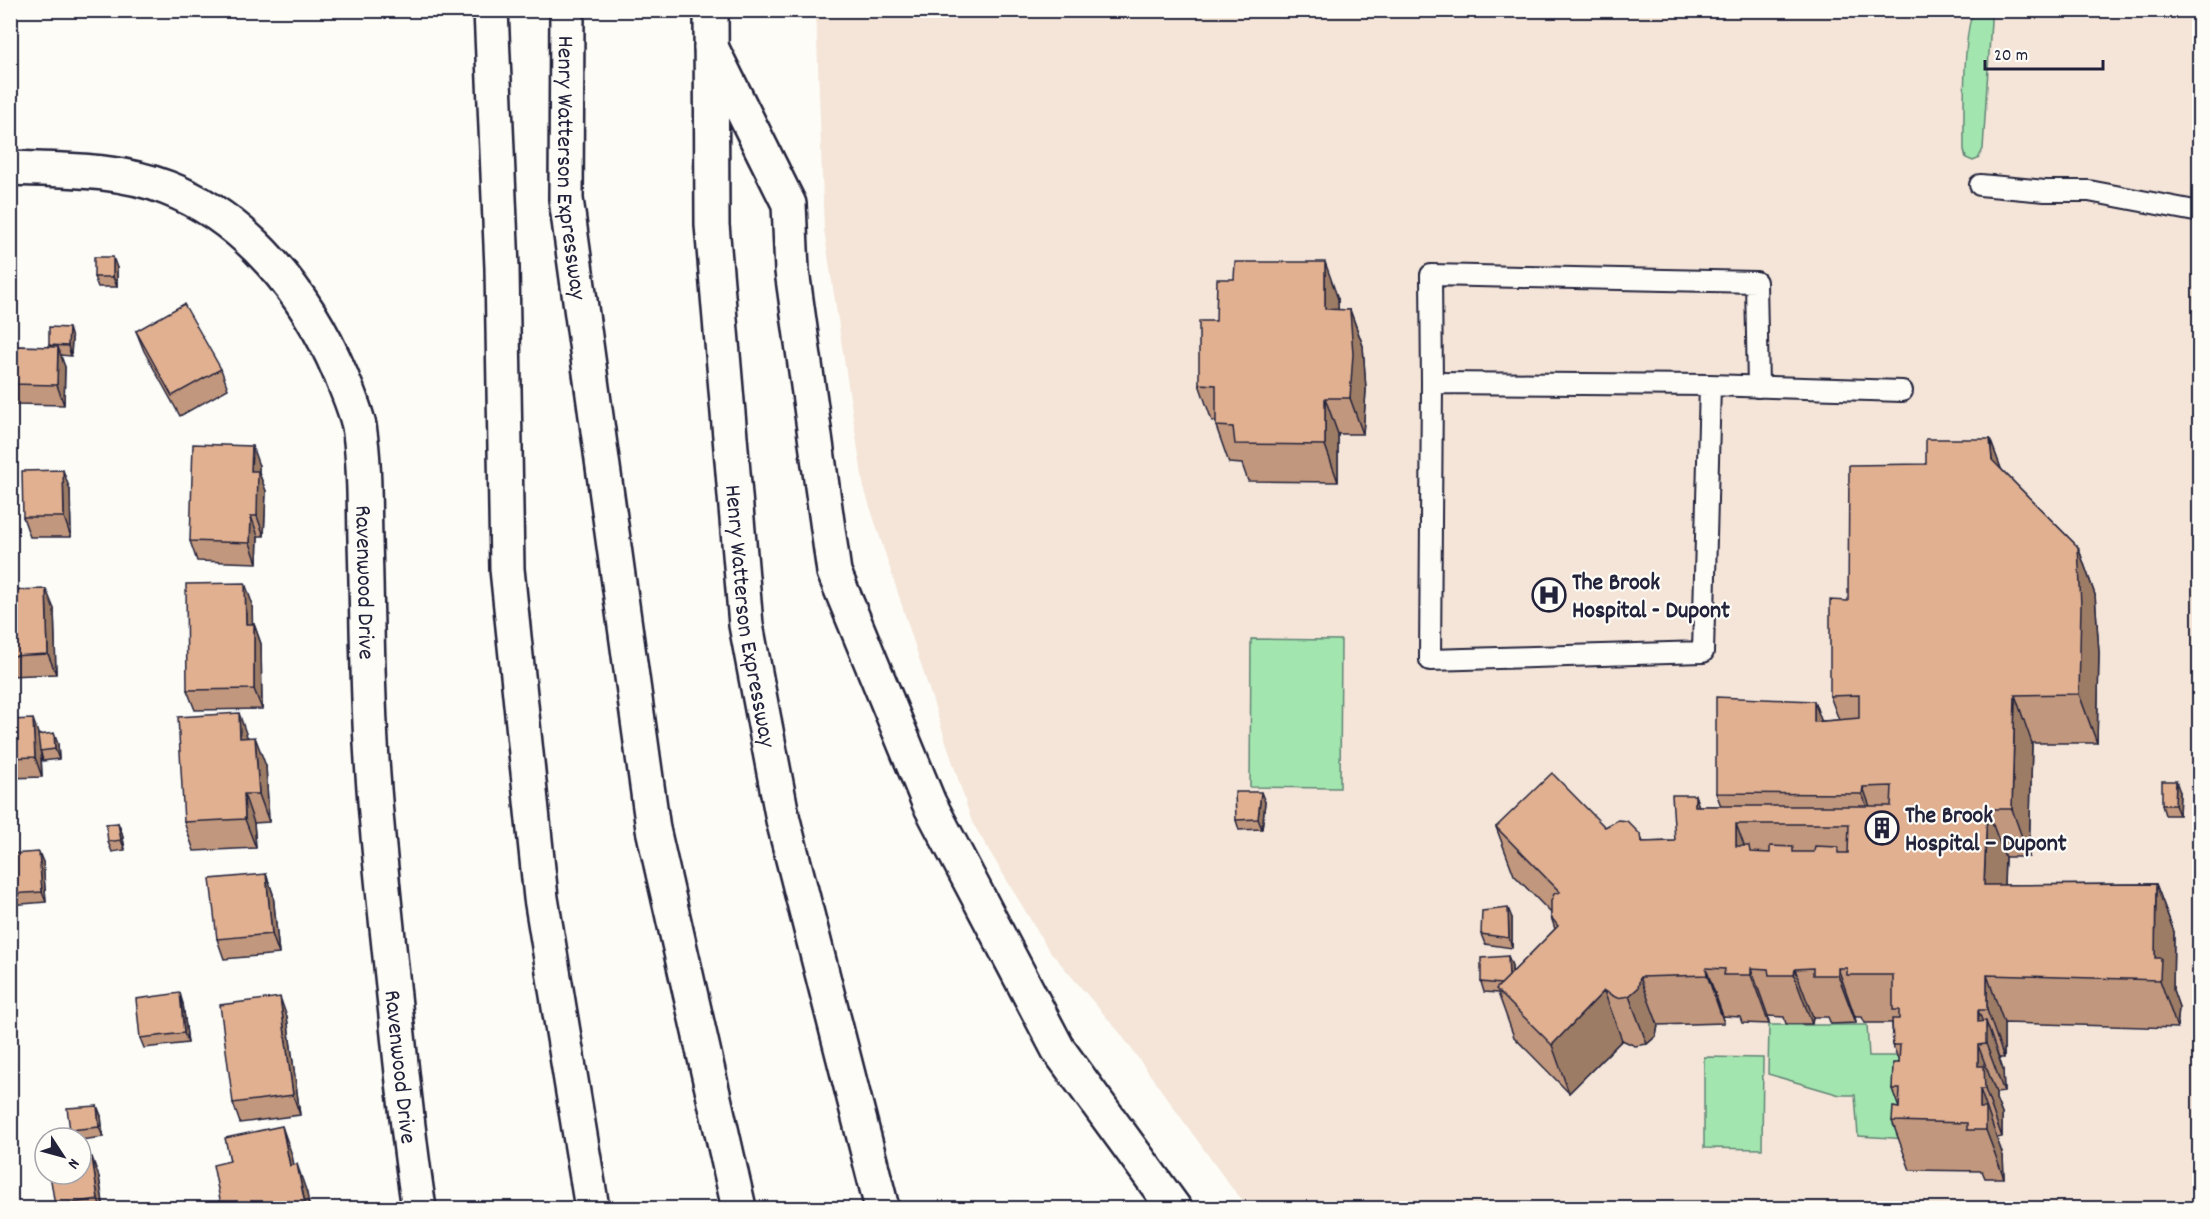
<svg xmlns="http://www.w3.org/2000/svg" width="2210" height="1219" font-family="Dekko,sans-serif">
<rect width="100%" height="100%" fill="#fdfcf7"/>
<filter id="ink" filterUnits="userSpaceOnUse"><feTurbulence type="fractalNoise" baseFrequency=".0167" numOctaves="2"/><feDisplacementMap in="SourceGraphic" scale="12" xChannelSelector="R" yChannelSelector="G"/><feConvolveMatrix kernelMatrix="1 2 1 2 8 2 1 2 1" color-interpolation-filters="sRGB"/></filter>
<g filter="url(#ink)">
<polygon fill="#f4e5d8" points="816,11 2199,11 2199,1208 1250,1208 1231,1187 1120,1033 1048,949 972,822 864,488 824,230"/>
<g fill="#a3e5af" stroke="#628475" stroke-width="1.5">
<path d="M1975,11H1986L1991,16V21L1983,149L1978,159L1973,161L1966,158L1964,150C1964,127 1962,21 1975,11Z"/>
<polygon points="1251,639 1341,640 1340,788 1250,787"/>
<polygon points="1769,1025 1867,1025 1869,1056 1909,1056 1909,1139 1858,1136 1855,1095 1840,1095 1768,1074"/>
<polygon points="1704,1057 1763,1058 1762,1149 1704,1148"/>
</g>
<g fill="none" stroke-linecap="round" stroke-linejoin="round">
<g stroke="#22223b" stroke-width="24">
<g id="service">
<polyline points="1980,185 2045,191 2089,191 2200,212"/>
<polyline points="1432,383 1431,275 1756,282 1758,387"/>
<polyline points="1710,385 1703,652 1430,660 1432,383 1710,385 1902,391"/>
</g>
</g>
<g stroke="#22223b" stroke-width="38">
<g id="minor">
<path id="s1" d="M10,168C62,170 118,169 167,188C248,219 307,295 340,373C347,390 355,408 359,426C365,463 364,502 365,540C367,607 367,675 371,743C375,821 384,898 392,976C400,1054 407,1131 419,1208"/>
</g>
</g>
<g stroke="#22223b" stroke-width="38">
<g id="motorway">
<polyline points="491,10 502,268 507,569 541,898 592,1208"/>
<path id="s2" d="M567,10L566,199L653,829L739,1208"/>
<path id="s3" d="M711,10L712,225L746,625L783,820L882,1208"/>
<polyline points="711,47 789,204 792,271 834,572 929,803 1058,1049 1174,1208"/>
</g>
</g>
<use href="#service" stroke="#fdfcf7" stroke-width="20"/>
<use href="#minor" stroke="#fdfcf7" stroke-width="33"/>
<use href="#motorway" stroke="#fdfcf7" stroke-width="33"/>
</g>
<g fill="#c1977d" stroke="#22223b" stroke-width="1.5">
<polygon points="117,268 117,287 98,287 94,277"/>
<polygon points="1338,299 1338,310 1350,310 1363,346 1366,390 1363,434 1338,434 1338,482 1248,481 1242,464 1229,463 1216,426 1216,421 1212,421 1199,384 1216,321"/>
<polygon points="136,331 221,369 228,389 180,416 144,351"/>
<polygon points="72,338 71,356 60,355 65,367 64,405 14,404 10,396 10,346 50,347 49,345"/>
<polygon points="1990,439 2001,469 2078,547 2095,595 2099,653 2097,743 2032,743 2029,857 2005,857 2004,885 2156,884 2174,932 2173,990 2179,1007 2177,1028 2004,1023 2004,1058 1999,1058 2003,1070 2004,1092 1996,1093 1996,1099 2002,1114 2002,1137 1997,1138 1997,1140 2003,1156 2004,1178 1985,1178 1982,1171 1910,1170 1892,1121 1899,1108 1892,1089 1899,1062 1893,1045 1892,1023 1865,1023 1862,1017 1855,1017 1856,1023 1831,1024 1828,1017 1813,1017 1812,1024 1786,1024 1784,1017 1768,1016 1769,1024 1742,1023 1740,1017 1723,1016 1724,1023 1658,1025 1656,1036 1647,1044 1635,1046 1622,1040 1569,1093 1514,1037 1498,993 1484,992 1481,982 1508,956 1512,966 1512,973 1555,929 1551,917 1551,913 1514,875 1496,827 1605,827 1640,834 1643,842 1675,841 1695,795 1698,806 1721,806 1716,793 1814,701 1821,721 1839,720 1830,696 1848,601 1926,464"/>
<polygon points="259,466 259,473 266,491 264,536 258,536 257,563 197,561 190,541"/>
<polygon points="70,490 71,537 30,537 23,517"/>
<polygon points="10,590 54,609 56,674 10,676"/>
<polygon points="252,603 252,624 254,624 261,644 262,709 195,710 187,690"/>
<polygon points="10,720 58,744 59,759 43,761 41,753 42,777 10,778"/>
<polygon points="248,737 266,766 269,822 254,823 256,848 194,851 184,822"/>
<polygon points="2180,792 2179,815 2165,815 2162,805"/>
<polygon points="1265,802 1262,829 1239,830 1236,820"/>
<polygon points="118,823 122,833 125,850 112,852 108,842"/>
<polygon points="10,854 43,862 46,902 10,905"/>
<polygon points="266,874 273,894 279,954 224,959 217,939"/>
<polygon points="1512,918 1512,948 1485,944 1481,934"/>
<polygon points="183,1004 188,1043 144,1048 140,1038"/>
<polygon points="287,1017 300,1115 240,1123 233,1103"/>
<polygon points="97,1106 101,1116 103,1137 81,1140 81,1138 73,1138 70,1130"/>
<polygon points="99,1177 104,1209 56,1209 55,1206"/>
</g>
<g fill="#9d7b66" stroke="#22223b" stroke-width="1.5">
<polygon points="113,257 117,268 117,287 113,277"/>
<polygon points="1325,262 1338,299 1339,346 1325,309"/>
<polygon points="1350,310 1363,346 1366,390 1363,434 1350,398"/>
<polygon points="69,328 72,338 71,356 68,346"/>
<polygon points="58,347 65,367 64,405 57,385"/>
<polygon points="1325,398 1338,434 1338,482 1325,445"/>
<polygon points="1990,439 2008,487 1992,460"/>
<polygon points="252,446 259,466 259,473 266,491 264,536 257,516 251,471"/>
<polygon points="63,470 70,490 71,537 64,517"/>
<polygon points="251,516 258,536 257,563 250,543"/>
<polygon points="2078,547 2095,595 2099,653 2097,743 2079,694"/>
<polygon points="245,583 252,603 253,644 246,624"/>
<polygon points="46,589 54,609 56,674 48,654"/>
<polygon points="254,624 261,644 262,709 254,689"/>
<polygon points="2015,695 2032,743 2029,857 2012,809"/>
<polygon points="1814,701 1832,749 1814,722"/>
<polygon points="239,713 249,742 240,738"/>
<polygon points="33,719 40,739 42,777 35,757"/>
<polygon points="54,733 58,744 59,759 55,749"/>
<polygon points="255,737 266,766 269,822 259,794"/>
<polygon points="2176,781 2180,792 2179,815 2175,805"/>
<polygon points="1863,787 1880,835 1880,842 1862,794"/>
<polygon points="1261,792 1265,802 1262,829 1258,819"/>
<polygon points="244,794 254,823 256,848 245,819"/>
<polygon points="1695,795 1712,844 1695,806"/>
<polygon points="1987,809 2005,857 2002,933 1984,885"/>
<polygon points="118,823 122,833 125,850 121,840"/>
<polygon points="1736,824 1754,872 1736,846"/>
<polygon points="39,852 43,862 46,902 42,892"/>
<polygon points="266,874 273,894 279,954 272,934"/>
<polygon points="2156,884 2174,932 2173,990 2179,1007 2177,1028 2160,980 2155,958"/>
<polygon points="1508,908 1512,918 1512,948 1509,938"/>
<polygon points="1508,956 1512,966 1512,995 1509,985"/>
<polygon points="1706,968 1723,1016 1724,1023 1707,975"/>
<polygon points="1751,968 1768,1016 1769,1024 1751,975"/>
<polygon points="1838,968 1855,1017 1856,1023 1838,975"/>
<polygon points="1795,969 1813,1017 1812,1024 1794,975"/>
<polygon points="1987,975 2004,1023 2004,1058 1987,1010"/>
<polygon points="1640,977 1658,1025 1656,1036 1647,1044 1629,996"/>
<polygon points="1604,991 1622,1040 1569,1093 1552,1045"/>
<polygon points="180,993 183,1004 188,1043 184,1033"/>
<polygon points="280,997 287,1017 300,1115 293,1095"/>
<polygon points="1978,1010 1986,1030 1986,1021 2003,1070 2004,1092 1978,1022"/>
<polygon points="1978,1045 1996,1093 1996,1099 2002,1114 2002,1137 1985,1089 1978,1066"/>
<polygon points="1980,1089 2003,1156 2004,1178 1986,1130 1980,1108"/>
<polygon points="97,1106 101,1116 103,1137 99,1127"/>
<polygon points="282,1126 292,1155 300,1194 290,1166"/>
<polygon points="92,1157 99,1177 104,1209 101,1209 98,1199"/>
<polygon points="297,1164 307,1193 310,1209 306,1209"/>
</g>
<g fill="#e0b091" stroke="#22223b" stroke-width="1.5" fill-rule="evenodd">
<rect x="94" y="257" width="19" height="20"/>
<polygon points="1235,262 1325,262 1325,309 1350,310 1353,354 1350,398 1325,398 1325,445 1235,444 1233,427 1216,426 1216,385 1199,384 1199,321 1216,321 1217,279 1234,279"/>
<polygon points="184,304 221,369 172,396 136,331"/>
<polygon points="49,327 69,328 68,346 49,345"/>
<polygon points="10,346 58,347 57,385 10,384"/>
<path d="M1926,439H1990L1992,460L2078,547L2081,605L2079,694L2015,695L2012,809H1987L1984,885L2156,884L2155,958H2161L2160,980L1987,975V1010H1978V1022L1986,1021V1044L1978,1045V1066H1984L1985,1089H1980V1108H1986V1130H1967V1123L1892,1121L1893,1107L1899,1108L1900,1089H1892L1893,1063H1899L1900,1045H1893L1892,1019H1899V1010H1893V975H1847V968H1838V975H1813V968L1795,969L1794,975H1769L1768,969L1751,968V975H1724L1725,969L1706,968L1707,975L1640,977L1638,988L1629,996L1617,998L1604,991L1552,1045L1496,989L1558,926L1551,917V901L1554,894L1560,892L1496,827L1552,773L1605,827L1618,820L1627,821L1640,834L1641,842L1675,841L1672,795H1695V806H1891L1892,786L1863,787L1862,794L1716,793V697L1814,701V722L1859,718V695L1830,696V600L1848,601L1849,465L1926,464ZM1736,824H1849L1848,853H1838V847L1815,846L1814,852H1793V847L1770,846V853L1750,852L1749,846H1736Z"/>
<polygon points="193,444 252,446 251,471 258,471 257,516 251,516 250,543 190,541"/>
<polygon points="63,470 64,517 23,517 22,471"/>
<polygon points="245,583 246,624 254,624 254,689 187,690 186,584"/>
<polygon points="46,589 48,654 10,656 10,590"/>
<polygon points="239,713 240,738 255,737 259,794 244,794 245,819 184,822 178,717"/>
<polygon points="33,719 35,757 10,758 10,720"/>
<polygon points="54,733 55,749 40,751 38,735"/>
<polygon points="2162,781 2176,781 2175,805 2162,805"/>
<polygon points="1235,792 1261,792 1258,819 1236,820"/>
<polygon points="118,823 121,840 108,842 106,824"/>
<polygon points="39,852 42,892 10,894 10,854"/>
<polygon points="266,874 272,934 217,939 210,879"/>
<polygon points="1508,908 1509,938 1481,934 1482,911"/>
<polygon points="1508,956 1509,976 1501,984 1481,982 1481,958"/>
<polygon points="180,993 184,1033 140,1038 136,999"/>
<polygon points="280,997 293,1095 233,1103 220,1005"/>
<polygon points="97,1106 99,1127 70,1130 67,1108"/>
<polygon points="282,1126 290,1166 297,1164 306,1209 222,1209 213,1165 230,1161 225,1138"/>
<polygon points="92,1157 98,1199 55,1206 50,1174 81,1174 81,1158"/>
</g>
</g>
<defs>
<g id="hospital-ring" transform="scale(1.725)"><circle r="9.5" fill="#fdfcf7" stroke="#22223b" stroke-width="1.5"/><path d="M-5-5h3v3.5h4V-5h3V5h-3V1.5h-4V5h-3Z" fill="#22223b"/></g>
<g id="building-ring" transform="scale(1.725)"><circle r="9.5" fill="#fdfcf7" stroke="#22223b" stroke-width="1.5"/><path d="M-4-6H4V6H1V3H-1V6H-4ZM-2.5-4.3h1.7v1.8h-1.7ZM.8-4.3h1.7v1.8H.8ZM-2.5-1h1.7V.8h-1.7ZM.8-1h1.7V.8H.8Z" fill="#22223b"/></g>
</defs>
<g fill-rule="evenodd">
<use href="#hospital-ring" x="1549" y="595"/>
<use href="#building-ring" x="1882" y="828"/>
</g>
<g text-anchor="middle" stroke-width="4.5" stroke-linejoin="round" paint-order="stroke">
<g font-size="24" fill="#22223b" stroke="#fdfcf7">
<text dy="8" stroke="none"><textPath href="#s2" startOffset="158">Henry Watterson Expressway</textPath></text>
<text dy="8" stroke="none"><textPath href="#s1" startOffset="632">Ravenwood Drive</textPath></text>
<text dy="8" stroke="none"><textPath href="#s3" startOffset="608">Henry Watterson Expressway</textPath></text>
<text dy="8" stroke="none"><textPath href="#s1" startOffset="1118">Ravenwood Drive</textPath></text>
</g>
<g font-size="24" font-weight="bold" fill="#22223b" stroke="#fdfcf7" text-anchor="start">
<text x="1572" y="589">The Brook<tspan x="1572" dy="28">Hospital - Dupont</tspan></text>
<text x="1905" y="822">The Brook<tspan x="1905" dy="28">Hospital – Dupont</tspan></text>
</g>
</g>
<rect width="2210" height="1219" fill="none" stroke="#fdfcf7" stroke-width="36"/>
<rect x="18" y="18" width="2174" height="1183" fill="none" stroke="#22223b" stroke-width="2" filter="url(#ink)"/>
<g transform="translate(63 1156) rotate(126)"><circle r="28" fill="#fdfcf7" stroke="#a5a5ac" stroke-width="1.5"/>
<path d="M0-4.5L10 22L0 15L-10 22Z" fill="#22223b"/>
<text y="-9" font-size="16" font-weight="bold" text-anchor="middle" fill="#22223b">N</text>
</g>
<path d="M1985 60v9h118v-9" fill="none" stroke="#22223b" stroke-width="3"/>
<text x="1994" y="60" font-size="18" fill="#22223b" stroke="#fdfcf7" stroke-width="4.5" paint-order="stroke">20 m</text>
</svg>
